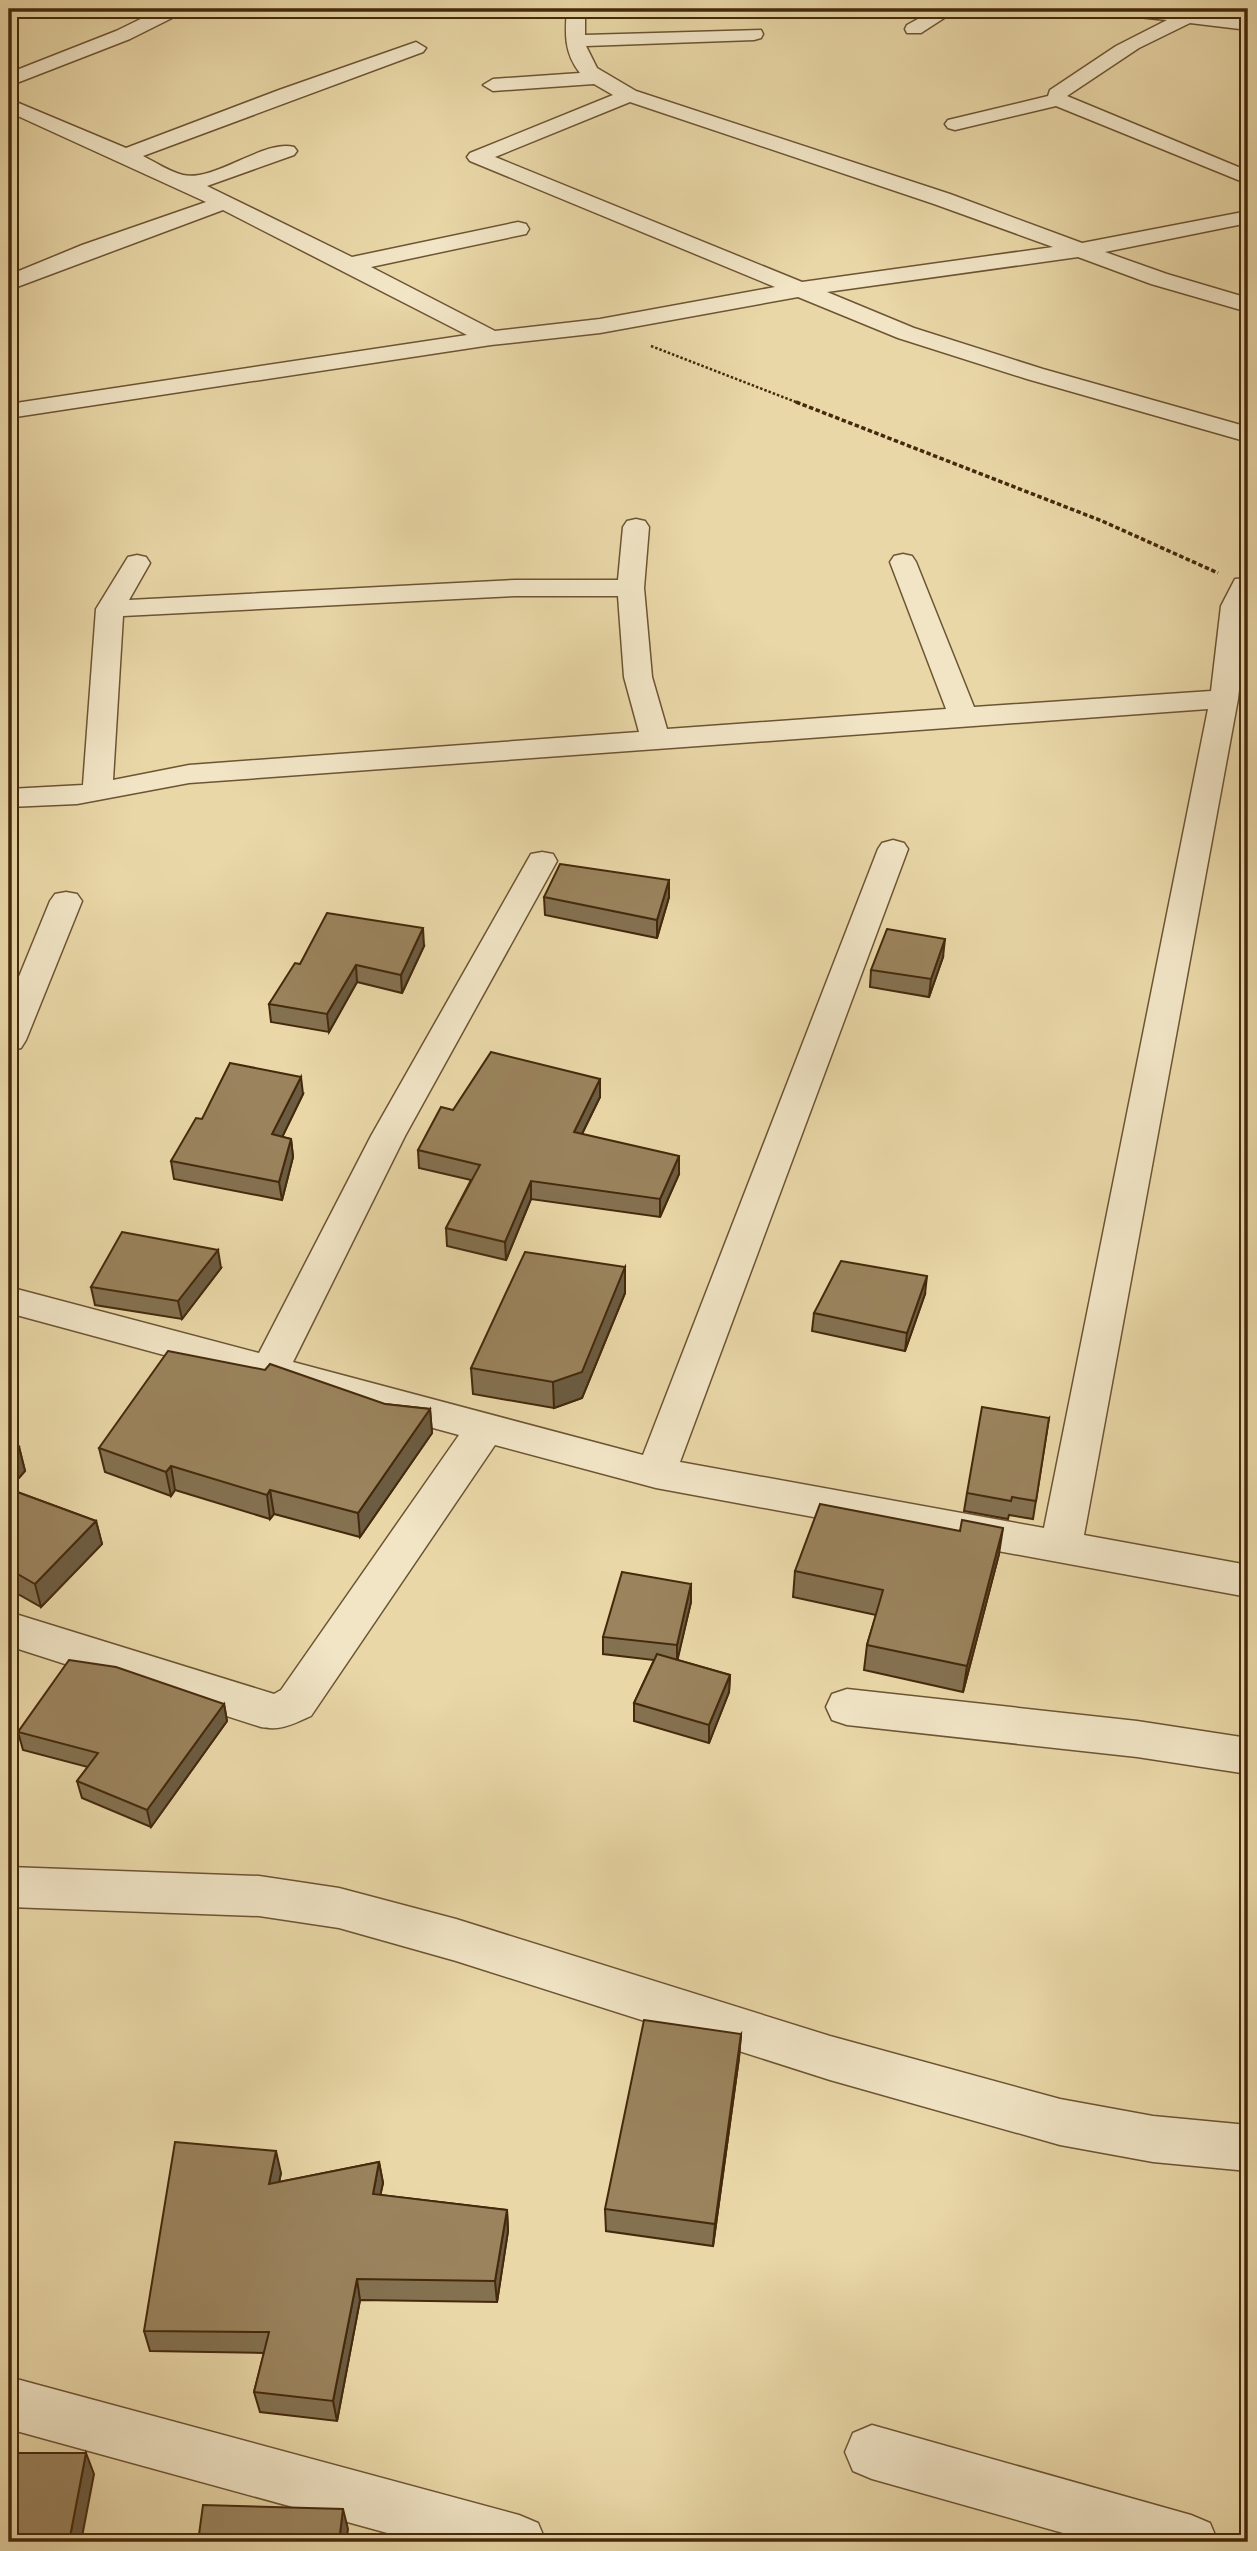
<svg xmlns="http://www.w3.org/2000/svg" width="1257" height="2551" font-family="'IM FELL French Canon',serif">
<rect width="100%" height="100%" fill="#e9d7a7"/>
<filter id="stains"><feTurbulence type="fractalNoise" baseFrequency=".00286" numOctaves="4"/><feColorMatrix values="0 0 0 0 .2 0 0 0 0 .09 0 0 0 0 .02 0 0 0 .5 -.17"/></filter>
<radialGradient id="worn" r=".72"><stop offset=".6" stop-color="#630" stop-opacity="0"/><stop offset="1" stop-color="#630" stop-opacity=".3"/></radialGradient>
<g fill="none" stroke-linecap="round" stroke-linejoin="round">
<g stroke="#6d5433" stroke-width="3">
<g id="street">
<polygon points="161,9 184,9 182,13 130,39 9,86 9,73 116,31"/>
<path d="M567,9H585V35L761,30L763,34L761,38L754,40L586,46L597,68L636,91L950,194L1082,243L1248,211V223L1105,252L1167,274L1248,298V312L1151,284L1078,257L827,292L914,328L1043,369L1248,427V442L1027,379L898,338L798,297L600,333L491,345L9,418V404L467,335L223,210L9,290V275L82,245L206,202L9,112V99L126,148L279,90L416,42L426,48L423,52L143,156C155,162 170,172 183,175C215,182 264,139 294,147L297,151L294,155L207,186L352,257L518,222L526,224L529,229L526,234L371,267L495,331L600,319L775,287L470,161L467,157L470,153L613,95L594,84L493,91L483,85L493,79L580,73C564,53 565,33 567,9ZM630,102L934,204L1053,247L802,282L495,157Z"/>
<polygon points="936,9 958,9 921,33 907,33 905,29 907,25"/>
<polygon points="1110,9 1204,9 1201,13 1248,18 1248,30 1190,23 1139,48 1067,96 1248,171 1248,184 1056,106 955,130 948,128 945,124 948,120 1048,96 1050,90 1116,46 1167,20 1119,15"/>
<path d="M636,519L645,521L649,527L644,588L652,677L667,729L946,709L890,562L894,556L903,554L912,556L916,562L974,707L1211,691L1221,606L1235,579L1248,578V609L1238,699L1084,1535L1248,1565V1597L656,1488L495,1445L311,1716C293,1724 281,1731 261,1727L9,1646V1612L274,1694L281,1690L459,1435L9,1313V1287L259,1353L371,1136L527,861L531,854L542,852L553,854L557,861L405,1136L293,1362L643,1455L878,849L882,843L893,840L904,843L908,849L680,1462L1044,1528L1208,709L189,783L77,804L9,807V789L83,785L96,609L128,557L137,555L146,557L150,563L129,600L515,580H618L623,527L627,521ZM515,596H618L624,677L639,732L189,765L113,780L123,616Z"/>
<polygon points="66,892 77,894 82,901 26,1040 21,1048 9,1051 9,1001 50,901 55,894"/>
<polygon points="847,1689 1137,1721 1248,1738 1248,1774 1137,1757 847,1725 832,1720 826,1707 832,1694"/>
<polygon points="9,1867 259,1876 339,1888 456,1919 830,2036 1060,2099 1153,2116 1248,2125 1248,2171 1153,2162 1060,2145 830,2080 456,1961 339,1928 259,1916 9,1907"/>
<polygon points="9,2377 519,2515 538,2523 546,2542 420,2542 9,2429"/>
<polygon points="872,2425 1191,2515 1210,2523 1218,2542 1095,2542 872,2479 853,2471 845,2452 853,2433"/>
</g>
</g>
<polyline stroke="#44290c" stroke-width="2.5" stroke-dasharray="2.5 2" stroke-linecap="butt" points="651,346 801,404"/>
<polyline stroke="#44290c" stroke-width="3.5" stroke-dasharray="4.5 2.5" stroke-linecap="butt" points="796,402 1102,521 1218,573"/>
<use href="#street" fill="#f1e5c6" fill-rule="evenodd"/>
</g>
<g fill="#847150" stroke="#44290c" stroke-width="2">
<polygon points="669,880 669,897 657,938 545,915 544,897"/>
<polygon points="424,946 402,993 357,982 329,1032 271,1022 269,1004 300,964"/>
<polygon points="943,957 929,997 870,987 871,970"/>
<polygon points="600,1079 600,1097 582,1134 679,1174 660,1217 531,1199 506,1260 447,1246 446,1228 471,1180 419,1168 418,1150 453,1110"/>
<polygon points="303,1094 282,1137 291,1139 293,1157 282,1200 174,1179 171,1161 202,1119"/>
<polygon points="625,1267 625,1293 582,1398 554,1408 473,1394 471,1368"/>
<polygon points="221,1268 182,1319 95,1305 91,1287"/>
<polygon points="925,1294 905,1351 812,1331 814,1313"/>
<polygon points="385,1404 430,1409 432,1433 360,1537 274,1514 270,1519 175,1490 171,1496 105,1472 99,1448"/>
<polygon points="1049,1418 1033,1519 1009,1515 1008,1519 964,1511 967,1493"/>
<polygon points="9,1444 19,1447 25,1471 9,1489 96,1521 102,1544 41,1607 9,1589"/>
<polygon points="999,1554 963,1692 864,1670 867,1645 876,1615 793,1597 795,1571"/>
<polygon points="691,1584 691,1602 677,1660 730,1675 729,1692 709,1743 634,1721 634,1703 654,1660 603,1654 603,1637"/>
<polygon points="224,1704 227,1721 151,1827 82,1798 77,1781 88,1767 23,1750 18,1732"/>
<polygon points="741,2034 739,2058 713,2246 606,2231 605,2209"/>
<polygon points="379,2162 383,2183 380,2195 507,2210 508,2231 497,2302 360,2300 337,2421 260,2412 254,2392 264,2353 150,2351 144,2331 281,2173 279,2182"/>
</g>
<g fill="#6c5c41" stroke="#44290c" stroke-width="2">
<polygon points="669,880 669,897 657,938 657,920"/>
<polygon points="423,928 424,946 402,993 401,975"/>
<polygon points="945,939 943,957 929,997 931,979"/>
<polygon points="356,965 357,982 329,1032 327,1014"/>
<polygon points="301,1077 303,1094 275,1152 272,1134"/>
<polygon points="600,1079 600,1097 574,1150 574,1132"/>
<polygon points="291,1139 293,1157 282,1200 279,1182"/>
<polygon points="679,1156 679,1174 660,1217 660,1199"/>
<polygon points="531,1181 531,1199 506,1260 505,1242"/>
<polygon points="218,1250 221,1268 182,1319 178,1301"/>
<polygon points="625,1267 625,1293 582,1398 554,1408 553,1382"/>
<polygon points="927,1276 925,1294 905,1351 907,1333"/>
<polygon points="430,1409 432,1433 360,1537 358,1513"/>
<polygon points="19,1447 25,1471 9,1489 9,1459"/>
<polygon points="171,1466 175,1490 171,1496 166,1472"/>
<polygon points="270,1490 274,1514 270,1519 267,1495"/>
<polygon points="96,1521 102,1544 41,1607 35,1584"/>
<polygon points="1003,1528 999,1554 963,1692 967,1666"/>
<polygon points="691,1584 691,1602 677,1662 677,1645"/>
<polygon points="730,1675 729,1692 709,1743 709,1725"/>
<polygon points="224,1704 227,1721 151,1827 147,1810"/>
<polygon points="741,2034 739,2058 713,2246 715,2224"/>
<polygon points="276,2151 281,2173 274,2205 269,2184"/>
<polygon points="379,2162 383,2183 376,2216 373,2194"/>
<polygon points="507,2210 508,2231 497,2302 495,2281"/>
<polygon points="357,2279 360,2300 337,2421 333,2401"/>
<polygon points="86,2453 94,2474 81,2542 69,2542"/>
<polygon points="343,2509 348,2529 346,2542 339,2542"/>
</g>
<g fill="#9a835d" stroke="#44290c" stroke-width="2">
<polygon points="560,864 669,880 657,920 544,897"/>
<polygon points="327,913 423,928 401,975 356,965 327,1014 269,1004 295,963 300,964"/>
<polygon points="887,929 945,939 931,979 871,970"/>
<polygon points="491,1052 600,1079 574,1132 679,1156 660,1199 531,1181 505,1242 446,1228 480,1165 418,1150 441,1107 453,1110"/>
<polygon points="230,1063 301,1077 272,1134 291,1139 279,1182 171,1161 196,1118 202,1119"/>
<polygon points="122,1232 218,1250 178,1301 91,1287"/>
<polygon points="525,1252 625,1267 582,1372 553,1382 471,1368"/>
<polygon points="841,1261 927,1276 907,1333 814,1313"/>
<polygon points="168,1351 265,1370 270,1364 385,1404 430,1409 358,1513 270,1490 267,1495 171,1466 166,1472 99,1448"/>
<polygon points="982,1407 1049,1418 1036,1501 1012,1497 1011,1501 967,1493"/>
<polygon points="9,1444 19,1447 9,1459"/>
<polygon points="9,1489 96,1521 35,1584 9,1569"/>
<polygon points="820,1504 960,1531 962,1520 1003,1528 967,1666 867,1645 883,1590 795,1571"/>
<polygon points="622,1572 691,1584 677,1645 603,1637"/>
<polygon points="657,1654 730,1675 709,1725 634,1703"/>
<polygon points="69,1660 116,1667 224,1704 147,1810 77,1781 98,1753 18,1732"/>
<polygon points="644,2020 741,2034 715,2224 605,2209"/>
<polygon points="175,2142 276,2151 269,2184 379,2162 373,2194 507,2210 495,2281 357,2279 333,2401 254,2392 269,2332 144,2331"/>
<polygon points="9,2453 86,2453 69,2542 9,2542"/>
<polygon points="203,2505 343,2509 339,2542 198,2542"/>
</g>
<rect width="1257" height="2551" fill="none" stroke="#e9d7a7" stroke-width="35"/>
<rect x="10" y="10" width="1236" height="2530" fill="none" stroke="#44290c" stroke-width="3.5"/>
<rect x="18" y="18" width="1222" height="2516" fill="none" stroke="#44290c" stroke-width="2"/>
<rect width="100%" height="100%" filter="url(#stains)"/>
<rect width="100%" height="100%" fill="url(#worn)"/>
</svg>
